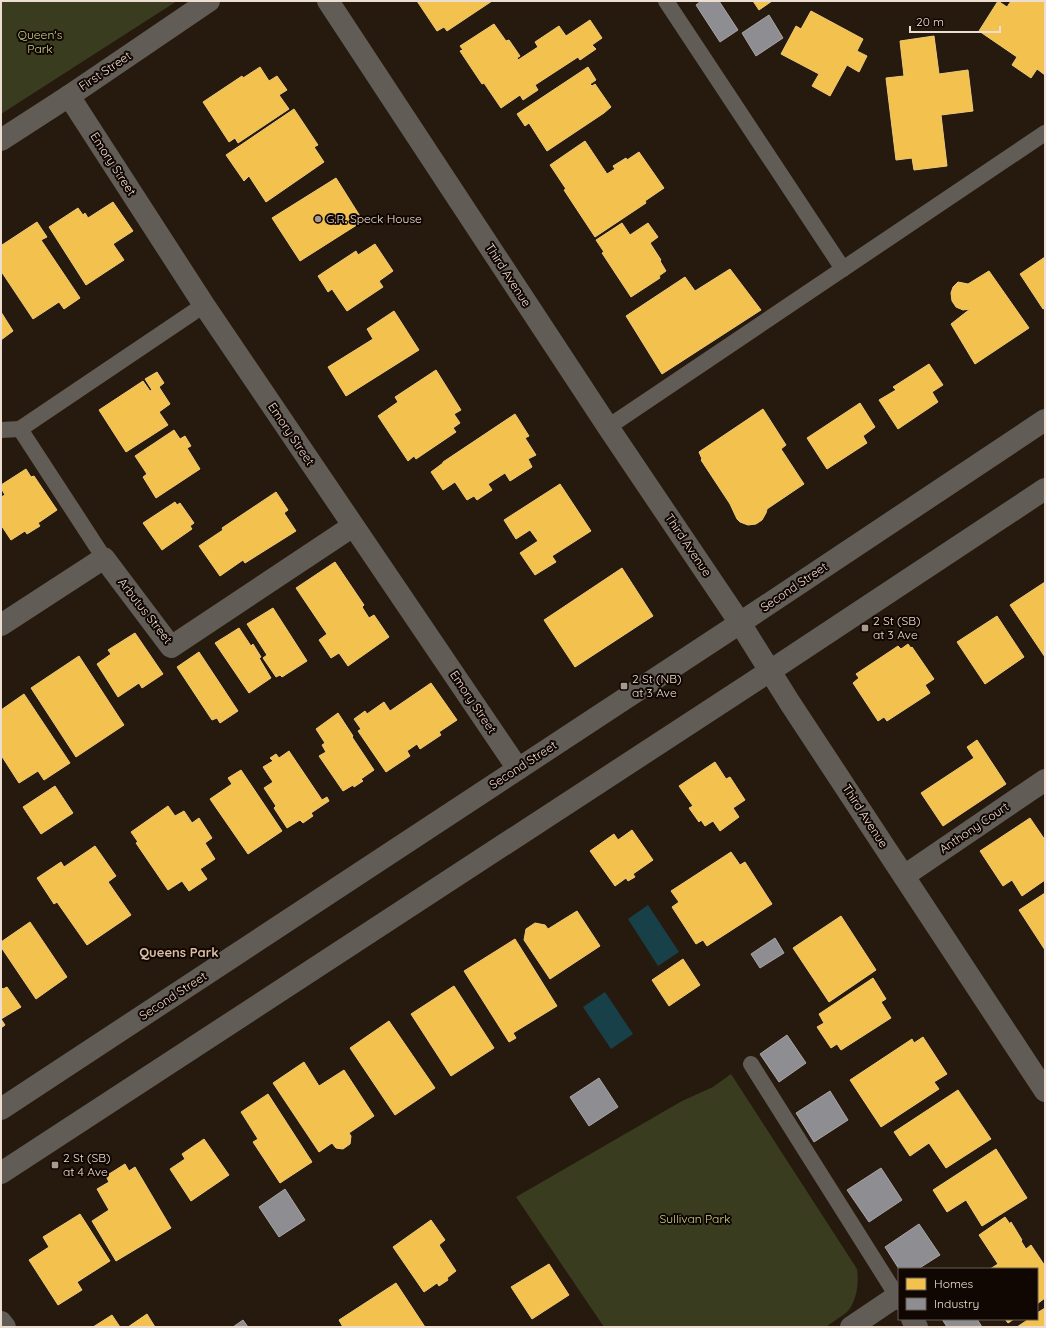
<svg xmlns="http://www.w3.org/2000/svg" width="1046" height="1328" font-family="Quicksand,sans-serif">
<rect width="100%" height="100%" fill="#261a0f"/>
<g fill="#393c1f">
<polygon points="1,1 177,1 1,114"/>
<path d="M731,1074L857,1269C859,1283 857,1301 847,1312C841,1317 832,1322 826,1327H604L516,1197L682,1101L713,1087Z"/>
</g>
<g fill="#174048">
<polygon points="648,905 679,952 658,966 628,919"/>
<polygon points="605,992 633,1034 611,1049 583,1007"/>
</g>
<g fill="#f2c14e" stroke="#f1ca76">
<polygon points="417,1 492,1 447,31 444,27 437,31"/>
<polygon points="753,1 772,1 759,10"/>
<polygon points="998,1 1007,7 1011,1 1045,1 1045,75 1037,69 1031,78 1012,65 1017,57 979,31"/>
<polygon points="811,11 863,39 857,51 867,56 859,72 847,65 830,96 812,86 819,74 781,54 796,26 801,29"/>
<polygon points="590,20 602,38 592,45 596,49 580,60 578,57 535,85 538,90 523,100 520,95 501,108 484,83 482,84 460,51 463,50 460,46 494,24 506,41 509,40 520,56 517,58 518,60 538,47 535,42 559,26 566,36"/>
<polygon points="934,36 939,74 968,70 973,111 941,115 947,166 914,170 912,158 896,160 886,78 904,76 900,41"/>
<polygon points="260,67 269,81 277,76 287,90 279,95 289,109 238,143 235,138 229,142 203,102 242,76 243,78"/>
<polygon points="588,67 596,80 590,84 592,86 595,84 611,107 604,113 547,151 529,123 525,126 517,114"/>
<polygon points="294,109 318,145 314,147 324,162 266,202 249,176 244,181 226,155"/>
<polygon points="585,141 607,174 615,169 613,166 626,158 627,160 639,152 664,188 645,201 646,203 595,237 564,190 566,189 550,165"/>
<polygon points="336,178 363,221 300,261 272,218"/>
<polygon points="113,202 133,231 113,244 124,260 86,285 49,227 78,208 83,215 85,213 88,218"/>
<polygon points="37,222 47,237 41,240 80,298 64,309 59,302 33,319 1,271 1,244 2,245"/>
<polygon points="622,223 630,235 648,223 658,237 650,243 661,260 660,261 666,271 659,276 660,278 631,297 602,253 604,252 596,240"/>
<polygon points="375,244 393,271 379,281 383,287 347,311 332,289 328,292 318,276 356,251 358,255"/>
<polygon points="1045,257 1045,308 1043,309 1020,274"/>
<polygon points="730,269 761,310 662,374 626,316 685,277 695,291"/>
<polygon points="989,271 1029,328 975,364 951,324 970,309 963,310 956,307 952,301 951,293 953,287 958,282 968,284"/>
<polygon points="394,311 419,350 346,396 328,367 373,339 367,329"/>
<polygon points="1,312 13,331 1,340"/>
<polygon points="929,364 943,385 932,392 938,402 898,429 879,400 896,390 893,387"/>
<polygon points="436,370 461,410 454,414 460,423 453,428 456,432 416,459 414,456 408,461 378,416 398,402 395,397"/>
<polygon points="157,372 164,383 159,387 170,404 159,412 168,425 126,452 99,410 143,381 150,391 152,390 145,379"/>
<polygon points="860,403 875,427 863,436 867,443 827,469 807,438"/>
<polygon points="763,409 786,445 781,449 804,484 767,509 766,513 762,520 756,524 748,525 740,522 737,519 730,504 701,460 702,459 699,452"/>
<polygon points="515,414 529,436 525,438 536,455 528,459 532,467 510,481 505,473 488,484 492,490 477,500 474,496 467,500 455,482 443,490 431,472 443,463 443,462"/>
<polygon points="174,430 180,439 185,436 191,446 187,448 200,469 156,498 143,477 147,474 135,456"/>
<polygon points="26,469 31,477 34,476 57,510 38,523 40,526 27,534 25,531 11,540 1,525 1,497 5,495 1,488 1,485"/>
<polygon points="560,484 591,531 552,556 556,562 535,575 520,553 538,541 530,530 516,539 504,520"/>
<polygon points="276,492 288,510 284,513 296,531 245,563 243,560 220,576 199,546 223,530 222,528"/>
<polygon points="175,502 177,505 180,503 194,523 190,526 192,529 162,550 143,523"/>
<polygon points="335,562 364,605 362,607 369,618 374,615 389,637 348,666 339,653 331,658 319,640 327,634 296,588"/>
<polygon points="622,568 653,616 575,667 544,620"/>
<polygon points="1045,582 1045,657 1010,605"/>
<polygon points="273,608 307,661 282,677 280,675 276,677 263,658 267,655 247,624"/>
<polygon points="997,616 1024,657 985,684 957,642"/>
<polygon points="239,628 251,646 253,644 261,657 259,658 271,678 249,693 215,643"/>
<polygon points="135,633 163,674 142,688 139,683 118,697 97,664 111,654 108,650"/>
<polygon points="908,644 911,648 912,647 934,679 925,685 930,693 887,721 884,717 878,721 853,683 859,678 856,674 898,646 901,649"/>
<polygon points="199,652 238,711 220,723 217,718 212,720 177,667"/>
<polygon points="79,656 124,725 76,757 31,688"/>
<polygon points="431,683 457,720 439,732 441,735 420,749 417,744 407,751 410,756 386,772 358,731 361,729 354,719 365,711 367,714 384,702 390,711"/>
<polygon points="24,694 70,763 44,780 38,771 19,783 1,755 1,710"/>
<polygon points="338,713 353,736 352,737 374,770 361,779 363,781 354,787 353,785 343,791 319,756 326,752 322,745 325,743 316,729"/>
<polygon points="977,740 1006,784 943,826 921,793 974,758 967,747"/>
<polygon points="289,751 322,800 327,797 329,801 311,813 313,816 303,823 300,820 287,828 274,808 276,806 264,788 273,782 263,767 273,761 270,758 276,754 279,758"/>
<polygon points="715,762 726,779 730,777 745,800 733,808 739,817 720,831 713,821 705,826 701,820 699,822 689,808 693,806 679,786"/>
<polygon points="241,770 282,831 248,854 210,799 232,784 228,778"/>
<polygon points="55,786 73,813 41,834 23,807"/>
<polygon points="168,806 175,816 184,811 192,823 199,818 212,838 205,843 215,859 200,869 207,879 189,891 182,881 168,890 136,843 138,842 131,832"/>
<polygon points="1030,818 1045,840 1045,880 1022,896 1012,880 1003,886 980,851"/>
<polygon points="632,830 653,860 633,874 635,877 628,881 626,878 615,886 590,851 614,834 618,840"/>
<polygon points="95,846 116,876 108,882 131,915 87,945 57,902 54,904 37,878 61,862 64,867"/>
<polygon points="731,852 740,865 745,862 772,904 707,946 703,940 696,944 672,907 679,902 671,891"/>
<polygon points="1045,893 1045,950 1019,910"/>
<polygon points="577,911 600,946 550,979 524,940 526,929 535,923 545,925 548,929"/>
<polygon points="841,916 876,970 829,1002 793,948"/>
<polygon points="30,922 67,977 36,999 1,947 1,942"/>
<polygon points="515,939 557,1006 513,1033 516,1038 509,1042 464,971"/>
<polygon points="683,959 700,985 669,1006 652,980"/>
<polygon points="873,978 886,999 881,1002 891,1018 841,1050 837,1044 831,1048 817,1027 824,1023 819,1014"/>
<polygon points="454,986 494,1048 451,1076 411,1014"/>
<polygon points="1,987 3,989 7,987 21,1007 1,1019 5,1025 1,1028"/>
<polygon points="389,1021 435,1088 395,1115 350,1048"/>
<polygon points="923,1037 947,1074 934,1082 939,1089 881,1127 850,1080 912,1039 914,1043"/>
<polygon points="304,1062 319,1086 344,1070 374,1116 349,1133 351,1136 350,1144 343,1149 336,1148 332,1143 319,1152 273,1083"/>
<polygon points="958,1090 991,1139 946,1168 929,1143 910,1156 894,1132"/>
<polygon points="268,1094 312,1162 280,1183 253,1142 258,1139 241,1112"/>
<polygon points="204,1139 229,1175 191,1201 170,1169 185,1159 182,1154"/>
<polygon points="996,1149 1027,1198 982,1226 966,1200 947,1212 933,1190"/>
<polygon points="125,1164 129,1171 135,1167 171,1228 116,1261 92,1221 109,1210 97,1189 109,1182 106,1176"/>
<polygon points="80,1214 110,1261 77,1282 82,1290 58,1305 29,1260 49,1247 43,1237"/>
<polygon points="1005,1217 1010,1224 1011,1222 1022,1240 1021,1241 1026,1249 1031,1245 1045,1266 1045,1298 1037,1304 1037,1269 990,1269 998,1264 979,1235"/>
<polygon points="431,1220 445,1240 439,1245 456,1271 447,1278 448,1280 439,1286 437,1283 424,1292 393,1247"/>
<polygon points="549,1264 569,1295 532,1319 511,1287"/>
<polygon points="396,1283 425,1327 343,1327 339,1320"/>
<polygon points="1045,1308 1045,1327 1017,1327 1029,1319 1037,1319 1037,1313"/>
<polygon points="147,1314 155,1327 128,1327"/>
<polygon points="112,1315 120,1327 93,1327"/>
<polygon points="1005,1319 1014,1319 1008,1323"/>
</g>
<g fill="#8d8d92" stroke="#aaa5a5">
<polygon points="701,1 719,1 738,30 720,42 696,5"/>
<polygon points="769,15 783,38 756,56 742,33"/>
<polygon points="775,938 784,953 760,968 751,954"/>
<polygon points="787,1035 806,1063 779,1082 760,1054"/>
<polygon points="599,1078 618,1107 589,1126 570,1097"/>
<polygon points="830,1091 848,1120 814,1142 796,1113"/>
<polygon points="881,1168 902,1200 869,1222 847,1190"/>
<polygon points="285,1189 305,1220 279,1237 259,1207"/>
<polygon points="919,1224 940,1255 918,1269 899,1269 885,1247"/>
<polygon points="942,1319 977,1319 982,1327 947,1327"/>
<polygon points="243,1320 248,1327 233,1327"/>
</g>
<g fill="none" stroke-linecap="round" stroke-linejoin="round">
<g stroke="#615c56" stroke-width="16">
<polyline points="666,1 843,269"/>
<polyline points="608,427 1045,133"/>
<polyline points="1,430 20,429"/>
<polyline points="104,558 20,429 204,305"/>
<polyline points="751,1064 897,1296"/>
</g>
<g stroke="#615c56" stroke-width="22">
<polyline points="328,1 608,427 740,623 790,703 1045,1091"/>
<polyline points="69,96 204,305 518,769"/>
<polyline points="1,140 69,96 209,1"/>
<polyline points="1,625 104,558 171,647 353,526"/>
<polyline points="904,876 1045,780"/>
<polyline points="1,1109 740,623 1045,420"/>
<polyline points="1,1173 770,671 1045,489"/>
<polyline points="912,1319 917,1327"/>
<polyline points="1,1322 5,1327"/>
<polyline points="851,1327 897,1296 899,1299"/>
</g>
</g>
<g fill="#a8998e" stroke="#110702" stroke-width="1.5">
<circle cx="318" cy="219" r="4"/>
<rect x="861" y="624" width="8" height="8" rx="2"/>
<rect x="620" y="682" width="8" height="8" rx="2"/>
<rect x="51" y="1161" width="8" height="8" rx="2"/>
</g>
<g text-anchor="middle" stroke-width="4" stroke-linejoin="round" paint-order="stroke">
<g font-size="12" fill="#c8d48c" stroke="#110702">
<text x="40" y="39">Queen's<tspan x="40" dy="14">Park</tspan></text>
<text x="695" y="1223">Sullivan Park</text>
</g>
<g font-size="12" fill="#eeded2" stroke="#110702">
<text transform="translate(105 71) rotate(-34)" y="4">First Street</text>
<text transform="translate(113 164) rotate(57)" y="4">Emory Street</text>
<text transform="translate(508 275) rotate(57)" y="4">Third Avenue</text>
<text transform="translate(291 434) rotate(56)" y="4">Emory Street</text>
<text transform="translate(688 545) rotate(56)" y="4">Third Avenue</text>
<text transform="translate(794 587) rotate(-34)" y="4">Second Street</text>
<text transform="translate(145 611) rotate(52)" y="4">Arbutus Street</text>
<text transform="translate(473 702) rotate(56)" y="4">Emory Street</text>
<text transform="translate(523 765) rotate(-33)" y="4">Second Street</text>
<text transform="translate(865 816) rotate(57)" y="4">Third Avenue</text>
<text transform="translate(974 828) rotate(-34)" y="4">Anthony Court</text>
<text transform="translate(173 996) rotate(-33)" y="4">Second Street</text>
</g>
<g font-size="12" fill="#eeded2" stroke="#110702" text-anchor="start">
<text x="326" y="223">G.R. Speck House</text>
<text x="873" y="625">2 St (SB)<tspan x="873" dy="14">at 3 Ave</tspan></text>
<text x="632" y="683">2 St (NB)<tspan x="632" dy="14">at 3 Ave</tspan></text>
<text x="63" y="1162">2 St (SB)<tspan x="63" dy="14">at 4 Ave</tspan></text>
</g>
<g font-size="13" font-weight="bold" fill="#dcbda5" stroke="#110702">
<text x="179" y="957">Queens Park</text>
</g>
</g>
<rect width="1046" height="1328" fill="none" stroke="#eeded2" stroke-width="4"/>
<rect x="898" y="1268" width="140" height="52" fill="#110702" stroke="#695d55"/>
<rect x="906" y="1278" width="20" height="12" fill="#f2c14e" stroke="#695d55"/>
<text x="934" y="1288" font-size="12" fill="#eeded2">Homes</text>
<rect x="906" y="1298" width="20" height="12" fill="#8d8d92" stroke="#695d55"/>
<text x="934" y="1308" font-size="12" fill="#eeded2">Industry</text>
<path d="M910 26v6h90v-6" fill="none" stroke="#eeded2" stroke-width="2"/>
<text x="916" y="26" font-size="12" fill="#eeded2" stroke="#110702" stroke-width="3" paint-order="stroke">20 m</text>
</svg>
